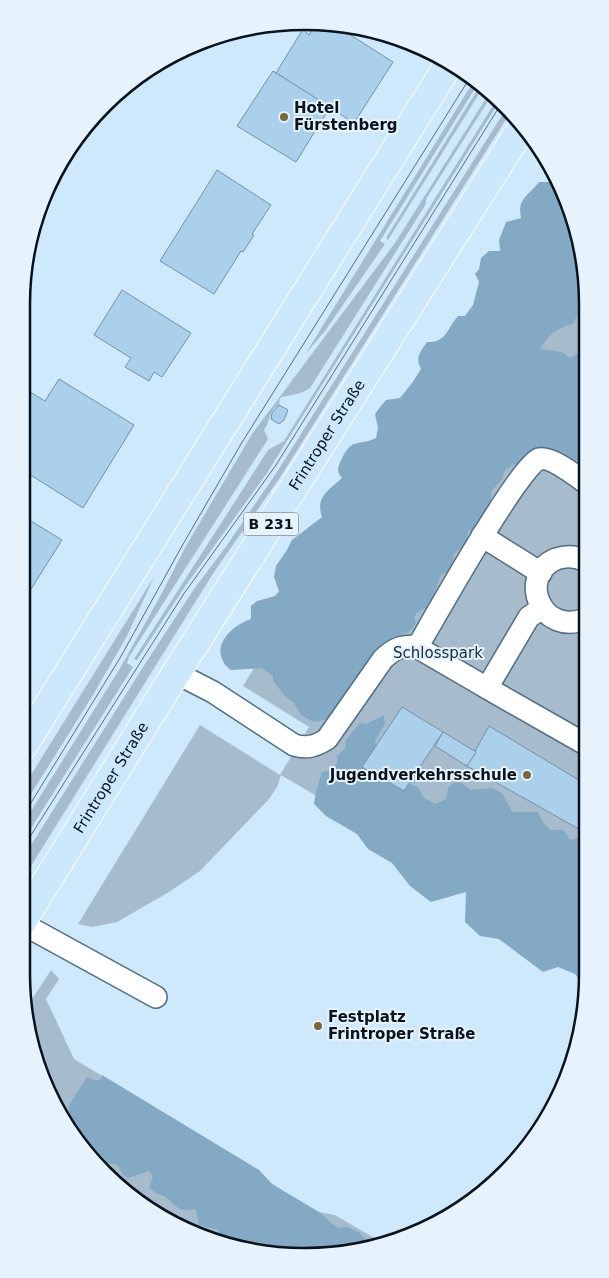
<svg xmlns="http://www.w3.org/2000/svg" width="609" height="1278" font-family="'DejaVu Sans',sans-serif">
<rect width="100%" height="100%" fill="#cee8fc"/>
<g fill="#a6bccc">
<polygon points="475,79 479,82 380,241 385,244 325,331 306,353"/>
<polygon points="481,84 484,86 388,240 386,238"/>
<path d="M490,92L492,95L426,199V204L310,388C300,395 291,394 280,398L279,405C268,411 271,421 264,430L268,439L129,657L127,663L133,667L21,844V827L119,670L162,593L186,546L252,434L395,243Z"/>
<polygon points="497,99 499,102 267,473 184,588 137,660 134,659 268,450 284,441"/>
<polygon points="506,109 510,113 281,476 214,572 21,882 21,861 145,664 194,589 225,548 277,472"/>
<polygon points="585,267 588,957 281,775 277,787 269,799 200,871 169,892 117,922 92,927 78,924 200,725 280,775 309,727 243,686 344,520"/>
<polygon points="154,577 127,636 93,695 21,810 21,791"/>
<polygon points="51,970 59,979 46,999 74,1059 259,1170 272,1184 305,1205 319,1212 335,1215 381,1242 342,1254 249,1251 147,1209 80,1146 36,1065 27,1007"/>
</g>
<g fill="#84a9c4">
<path d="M553,173L566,196L585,267V279L583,284L584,300L573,324C557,328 549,334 540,349L562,352L570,358L586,349V476L515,464L505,470L502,479L491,492C493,502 485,523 476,528C473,530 471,530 468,531L467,543L454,554C452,566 454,571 441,575C437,584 435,594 430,603C425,613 411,608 416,624L407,633L393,637L389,641L330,719L314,722L301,715L294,703L285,696L273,681V676L262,668L231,670C228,668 224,664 223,661C213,642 235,624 251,619V606L257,601L275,596L279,591L274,577L276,566L287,550L292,540L322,517C315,497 329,490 342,478C336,471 338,468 341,460C353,436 358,447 376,438L378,428L375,414L380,407L386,400L400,398L412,383L421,369C415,358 420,352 427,342C446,343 447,329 458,316H465L473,305L479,282L475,274L479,269L481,258L489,251H500L499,240L506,222L521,218C517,199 528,196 539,182H549Z"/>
<polygon points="384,715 385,724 375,741 379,755 404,781 419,788 423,797 435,804 446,799 448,788 457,780 471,790 493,788 503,794 512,812 538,812 543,822 550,830 564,830 570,840 582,837 587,833 588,974 585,987 575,974 558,967 543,972 499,939 480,936 465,922 466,892 431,902 410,886 392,863 368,849 357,834 326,816 314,804 316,791 322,772 334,769 337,763 337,756 346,747 345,741 360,723 367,724"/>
<path d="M102,1075L259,1170L272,1184L319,1212L331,1223L339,1228L347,1227L359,1232L365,1239L366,1247L342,1254L249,1251L225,1241L218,1230L199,1225L196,1209C179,1213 179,1208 167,1198C160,1193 157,1196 149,1187L153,1176L149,1171L128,1178L122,1174L118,1165L94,1160L85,1150L80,1140L73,1132L71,1121L68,1116L69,1105L87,1077L95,1080H100Z"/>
</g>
<g fill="#abd0ec" stroke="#7392a8">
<polygon points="316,24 351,30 349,34 393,62 354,123 276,73 303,29 309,35"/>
<polygon points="273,71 330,107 296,162 237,126"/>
<polygon points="217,170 271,205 252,234 254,235 243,252 241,251 214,294 160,261"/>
<polygon points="122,290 191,333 162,377 154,372 149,381 125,367 131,358 94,335"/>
<polygon points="59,379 134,425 83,508 21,469 21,446 27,436 21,430 21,406 30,392 45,401"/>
<polygon points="279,405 288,410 284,420 279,424 271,419 272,413"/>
<polygon points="21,515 62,540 21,605"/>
<polygon points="402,707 443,732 404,791 362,767"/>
<polygon points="489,726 587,785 587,814 577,828 467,766"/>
<polygon points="443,732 476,752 467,766 435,746"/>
</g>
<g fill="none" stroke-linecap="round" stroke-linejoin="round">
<g stroke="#516f84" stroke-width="24">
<g id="lane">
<polyline points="482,536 541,573"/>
<path d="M586,561C576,556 567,555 556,559C516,576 542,639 587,618"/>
<polyline points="542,608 529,617 487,688 587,745"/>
<path d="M176,673L213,692L294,745C307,749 316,746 327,739L383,659C396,647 401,646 418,646"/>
<path d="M487,688L420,649L418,646C433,620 520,465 539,459C551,456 576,476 586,483"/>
<polyline points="21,923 156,997"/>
</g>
</g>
<g stroke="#fff" stroke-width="30">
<g id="primary">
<polyline points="21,749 449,64"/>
<path id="s1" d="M21,923L176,673L523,126"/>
</g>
</g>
<use href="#lane" stroke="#fff" stroke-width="21"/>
<use href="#primary" stroke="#cce8fc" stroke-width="28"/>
<g stroke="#5c6d7b" stroke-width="1">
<polyline points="21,819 120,658 182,546 241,444 471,76"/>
<polyline points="21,851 183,595 276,465 501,104"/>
</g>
</g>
<g fill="#7a6836" stroke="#e6f3fd" stroke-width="2">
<circle cx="284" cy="117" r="5"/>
<circle cx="527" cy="775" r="5"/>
<circle cx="318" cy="1026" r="5"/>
</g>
<g text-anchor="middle" stroke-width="4" stroke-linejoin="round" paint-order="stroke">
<rect fill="#e6f3fd" stroke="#4b5660" stroke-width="1" x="243.5" y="512.5" width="55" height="23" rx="4"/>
<g font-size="14" font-weight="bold" fill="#08131c">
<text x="271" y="529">B 231</text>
</g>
<g font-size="15" font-weight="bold" fill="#08131c" stroke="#e6f3fd" text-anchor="start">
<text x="294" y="113">Hotel<tspan x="294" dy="17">Fürstenberg</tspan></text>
<text x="517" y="780" text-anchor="end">Jugendverkehrsschule</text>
<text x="328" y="1022">Festplatz<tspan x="328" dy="17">Frintroper Straße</tspan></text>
</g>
<g font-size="15" fill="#08131c" stroke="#e6f3fd">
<text dy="5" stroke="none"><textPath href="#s1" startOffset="576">Frintroper Straße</textPath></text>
<text dy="5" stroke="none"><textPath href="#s1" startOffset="171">Frintroper Straße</textPath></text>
</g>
<g font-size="15" fill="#0d2c40" stroke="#e6f3fd">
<text x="438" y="658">Schlosspark</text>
</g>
</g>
<path d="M0 0H609V1278H0ZM304 30H305A274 274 0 0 1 579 304V974A274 274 0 0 1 305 1248H304A274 274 0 0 1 30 974V304A274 274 0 0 1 304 30Z" fill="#e6f3fd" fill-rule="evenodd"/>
<path fill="none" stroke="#08131c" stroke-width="2.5" d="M304 30H305A274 274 0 0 1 579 304V974A274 274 0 0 1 305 1248H304A274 274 0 0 1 30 974V304A274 274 0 0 1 304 30Z"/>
</svg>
